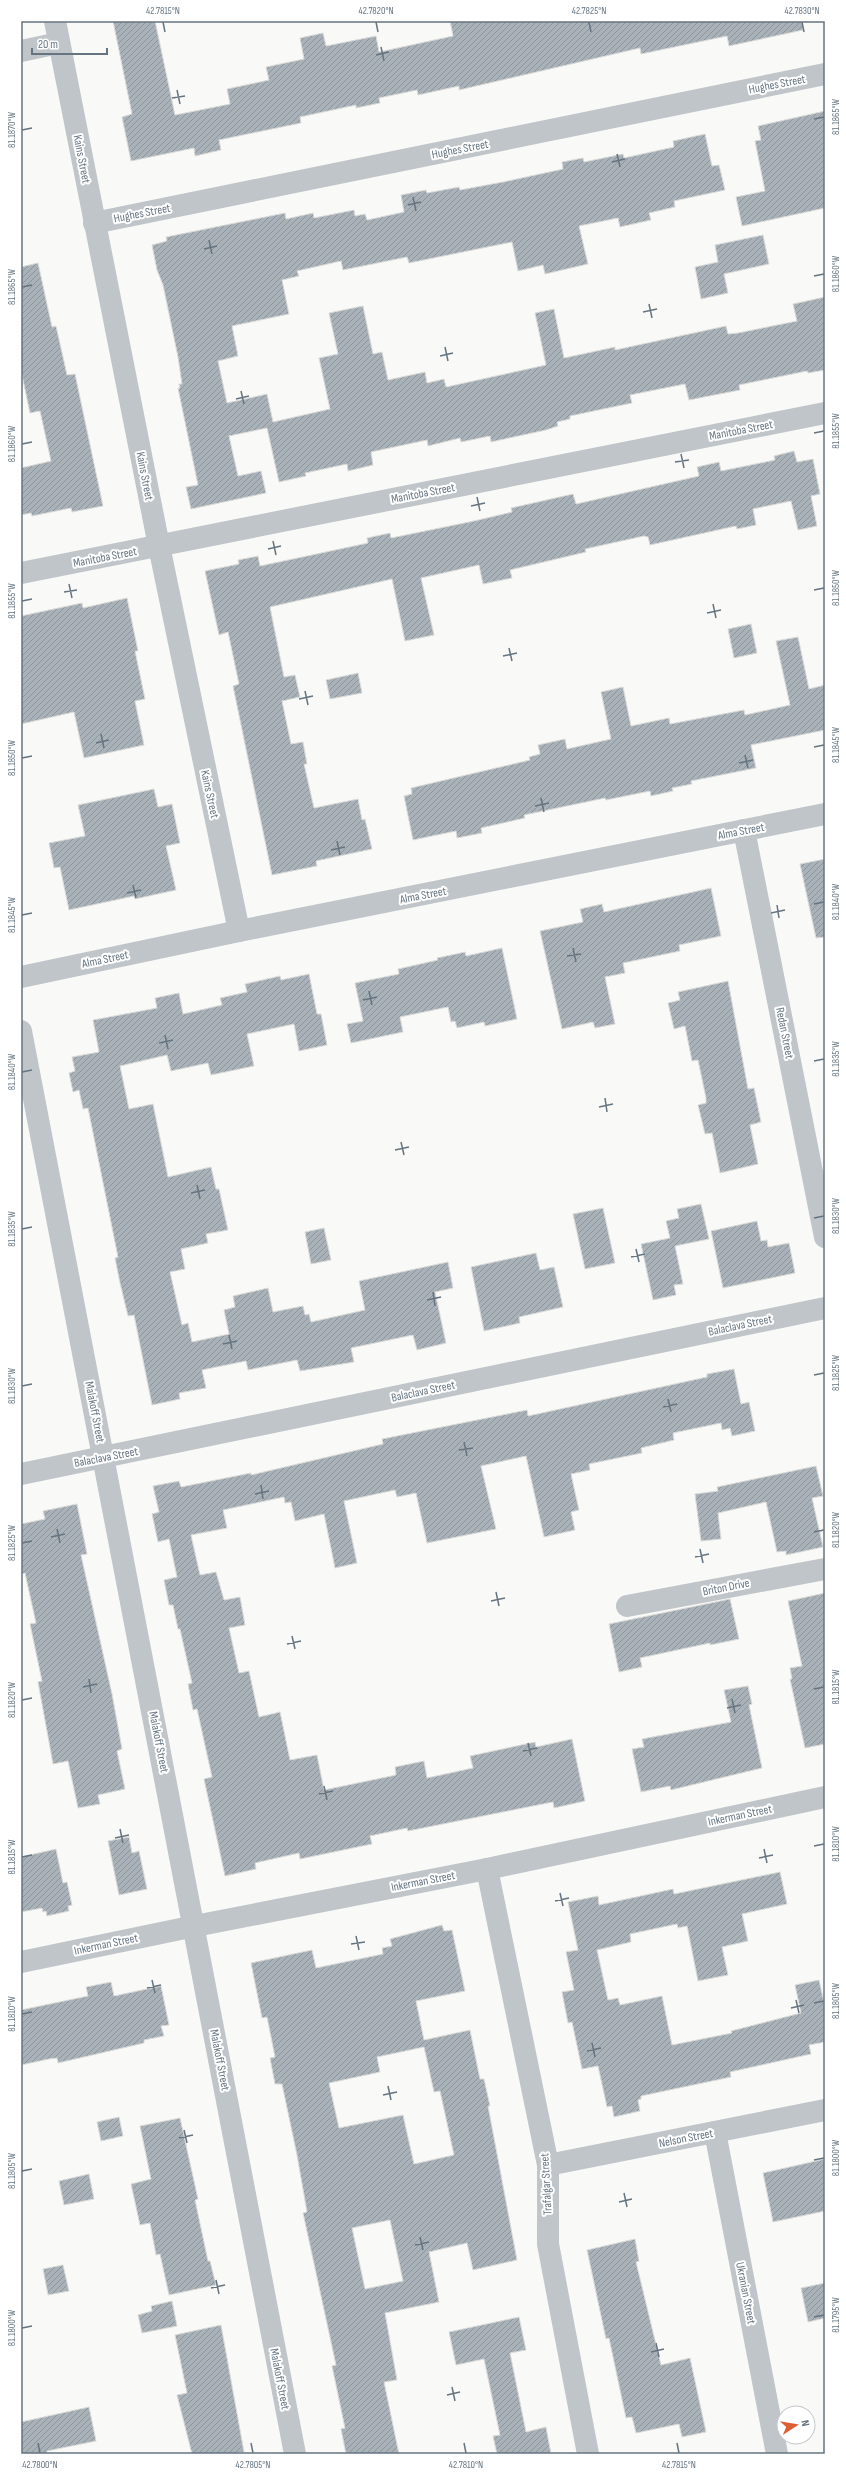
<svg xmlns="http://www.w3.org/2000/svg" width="846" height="2475" font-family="'Sofia Sans Condensed',sans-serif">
<defs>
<pattern id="building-hatch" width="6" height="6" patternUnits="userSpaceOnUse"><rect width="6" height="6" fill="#a9b2b8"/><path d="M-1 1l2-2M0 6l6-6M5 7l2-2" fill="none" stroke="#8d959b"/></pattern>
</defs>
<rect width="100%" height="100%" fill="#f9f9f7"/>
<g fill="url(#building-hatch)" stroke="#dbdbd9" fill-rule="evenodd">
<polygon points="113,21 155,21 175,115 230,104 227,89 269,80 266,67 304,59 300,38 323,33 326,46 376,36 379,52 453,36 450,21 802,21 803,30 729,46 727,36 641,54 640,48 459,90 459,86 418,95 417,90 379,98 380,103 356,108 356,105 300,117 301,123 219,140 221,150 195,156 194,148 131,161 122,117 132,114"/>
<polygon points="825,111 825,208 742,226 736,197 765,191 755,141 761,140 758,126"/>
<polygon points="705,134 712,166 719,165 725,190 674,201 675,207 649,213 651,220 620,227 618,218 579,226 588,264 545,274 543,265 518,271 512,242 409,263 407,257 343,270 341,261 297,271 299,276 282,280 289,314 232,326 238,356 218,361 227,403 267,394 273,422 330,409 319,358 338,354 329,313 363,306 373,354 382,352 388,380 425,372 427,383 444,379 446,387 546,365 535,313 554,309 564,358 615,347 615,350 726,326 728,334 738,333 797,321 793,304 825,297 825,370 808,373 807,371 739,385 740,390 689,400 685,384 630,395 632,403 570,416 570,419 557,422 558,426 546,430 491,442 490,436 461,442 460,438 428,446 427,440 371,452 373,465 348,471 347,464 305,473 306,476 279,482 267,428 229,436 238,476 261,471 266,493 191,509 186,487 198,485 178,388 180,388 179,384 182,384 178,357 163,285 157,270 152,245 167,241 166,237 285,213 286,219 313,213 314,218 354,210 355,216 365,214 367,220 404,212 401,195 426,190 427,193 459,187 460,190 503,182 563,169 562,162 583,158 584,162 623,154 624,158 674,147 673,141"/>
<polygon points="763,235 769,264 724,274 728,293 701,299 695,267 718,262 715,245"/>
<polygon points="38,263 52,327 56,326 67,375 75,374 103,506 72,512 71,508 32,516 31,513 21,515 21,468 51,461 40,411 30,413 21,370 21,267"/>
<polygon points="794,451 797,462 813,459 820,494 811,496 817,526 798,530 791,501 753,509 756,525 737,529 736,526 650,545 648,537 644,536 585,549 586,552 510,570 512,578 483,584 479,565 421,578 434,635 405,641 392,579 270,607 284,677 295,675 300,697 282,701 291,744 303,742 307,764 304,764 314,808 358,799 362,820 365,819 372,849 316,861 317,866 272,875 233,686 239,684 228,632 219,635 205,571 239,564 238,560 258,556 260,566 368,543 367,538 390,533 391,538 474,521 512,512 511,508 573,494 576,504 699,476 697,467 719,462 721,471 775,460 774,456"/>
<polygon points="127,598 138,651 135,651 145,699 135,701 144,745 84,758 74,712 21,724 21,616 82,603 83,608"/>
<polygon points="751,624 757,653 734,658 728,629"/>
<polygon points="798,637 809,689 825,685 825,730 751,745 756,768 691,781 692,784 672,788 673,791 651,796 650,791 606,800 605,798 524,815 525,818 481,828 482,833 457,838 456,831 413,840 404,796 412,794 411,788 530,760 529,757 540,754 538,745 565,739 567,749 611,739 601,692 623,687 631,726 669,718 670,724 744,710 745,715 790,705 776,641"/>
<polygon points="358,673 362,693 330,699 326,680"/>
<polygon points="154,789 158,807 172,804 180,843 166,846 176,890 135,899 134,896 69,910 60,867 54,868 49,843 85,836 78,805"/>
<polygon points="825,859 825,937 816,938 800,864"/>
<polygon points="711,888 721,936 679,945 680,951 623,963 625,973 605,977 615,1024 595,1028 593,1022 562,1029 540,931 583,922 580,909 602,904 604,912"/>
<polygon points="502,948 517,1019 485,1026 484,1022 457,1028 455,1021 451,1022 448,1007 400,1017 403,1032 351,1043 347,1024 363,1021 355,983 399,974 398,969 438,960 437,958 465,952 466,956"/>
<polygon points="309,974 317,1014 321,1014 327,1045 299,1051 294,1024 247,1034 254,1066 211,1075 208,1063 171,1071 167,1055 120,1066 129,1109 153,1104 168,1177 211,1167 216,1189 219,1189 228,1230 206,1234 208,1243 181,1249 185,1269 170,1272 182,1325 188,1323 192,1342 229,1334 224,1310 235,1307 233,1296 268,1288 273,1312 303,1306 305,1315 309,1314 311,1322 365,1310 359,1281 448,1262 453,1288 435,1292 446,1343 417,1350 413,1335 351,1348 354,1362 300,1371 297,1360 248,1370 246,1361 202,1370 206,1388 179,1393 180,1399 152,1405 134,1315 128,1316 120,1283 115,1258 118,1257 88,1108 83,1109 79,1090 73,1092 69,1073 75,1071 72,1057 99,1052 93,1020 157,1008 155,998 179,993 183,1014 222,1005 220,998 247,992 245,984 280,976 281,980"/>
<polygon points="728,981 748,1089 754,1088 761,1122 750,1125 758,1164 720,1173 712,1133 705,1134 698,1105 706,1103 706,1098 698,1060 692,1061 685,1026 674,1029 668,1003 680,1000 678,992"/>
<polygon points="701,1204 709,1239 675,1246 683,1284 674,1285 676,1295 653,1300 641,1244 670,1238 666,1221 679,1218 677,1209"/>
<polygon points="603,1208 615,1263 585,1269 573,1214"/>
<polygon points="757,1221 761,1241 767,1240 768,1247 789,1243 795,1273 723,1288 711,1231"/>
<polygon points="324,1228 331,1260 311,1264 305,1232"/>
<polygon points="536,1253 540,1270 554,1267 563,1307 519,1317 520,1323 484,1331 471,1267"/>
<polygon points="734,1369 741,1404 749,1402 755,1431 732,1436 730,1428 722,1430 721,1423 673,1433 674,1440 641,1448 642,1453 589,1464 590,1470 571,1474 579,1510 571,1512 575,1530 544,1537 526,1456 481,1466 496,1529 427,1543 416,1493 397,1497 395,1490 344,1501 357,1563 335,1568 324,1514 295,1521 291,1502 285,1503 284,1497 223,1510 227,1528 191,1535 200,1575 216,1572 224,1600 240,1597 245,1625 229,1628 239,1673 249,1671 259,1717 280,1712 290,1760 317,1755 324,1790 396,1775 395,1767 424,1761 427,1778 473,1768 470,1756 535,1742 536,1747 572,1739 585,1801 554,1808 553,1802 408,1831 407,1828 370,1836 372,1844 300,1859 299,1853 255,1863 256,1869 225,1876 204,1779 212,1777 197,1709 193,1710 188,1684 192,1683 180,1629 178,1629 173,1605 169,1605 164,1580 177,1577 169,1539 158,1542 152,1514 159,1512 153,1486 179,1481 181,1487 251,1473 251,1475 383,1444 382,1439 527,1410 528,1416 707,1377 707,1374"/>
<polygon points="816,1466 823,1496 812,1498 823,1547 786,1555 786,1551 777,1552 766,1502 718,1513 721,1539 701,1541 695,1494 718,1491 717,1487"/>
<polygon points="77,1504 87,1554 81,1555 112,1694 122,1749 117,1751 125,1789 98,1795 100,1804 78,1808 68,1761 53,1764 38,1682 42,1681 30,1624 36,1623 25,1573 21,1574 21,1524 45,1519 43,1511"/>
<polygon points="825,1593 825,1744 805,1748 790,1679 792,1679 790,1668 802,1666 788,1601"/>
<polygon points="730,1599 739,1639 710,1645 710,1643 640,1658 642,1667 619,1672 609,1624"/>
<polygon points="748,1686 752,1704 749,1705 762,1768 671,1790 670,1786 641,1792 632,1749 644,1747 642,1739 731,1722 724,1690"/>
<polygon points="129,1837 132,1853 139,1851 147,1889 119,1895 108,1841"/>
<polygon points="56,1849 63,1883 67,1882 72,1905 68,1906 69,1911 47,1916 46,1911 43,1912 42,1908 21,1912 21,1857"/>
<polygon points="780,1872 787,1904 742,1914 748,1941 722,1947 728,1975 698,1981 687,1926 678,1928 677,1924 630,1934 631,1942 597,1950 608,2000 618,1998 620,2005 662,1996 672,2045 732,2033 731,2031 801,2013 795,1985 819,1980 825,2007 825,2042 809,2045 811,2054 730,2072 731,2077 641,2096 641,2099 638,2100 640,2111 614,2117 612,2106 607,2107 598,2066 582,2069 572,2022 568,2023 562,1992 574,1990 566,1952 578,1950 568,1902 598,1896 599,1905 673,1889 674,1894"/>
<path d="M442,1925L444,1931L452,1930L465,1991L416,2001L424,2040L470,2030L480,2079H484L490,2106H488L517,2260L473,2270L467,2243L429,2252L439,2302L385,2313L397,2380L384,2382L399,2454H346L341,2429L345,2428L332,2366L336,2365L303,2213L307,2212L297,2155L282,2084H275L270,2058L275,2057L267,2017L262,2018L251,1963L312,1950L316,1968L383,1954L382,1948L392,1946L390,1939ZM424,2047L434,2092L440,2091L454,2155L414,2164L403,2115L339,2128L329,2083L380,2072L377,2057ZM390,2220L403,2281L365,2289L352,2228Z"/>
<polygon points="111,1982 114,1996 161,1986 169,2025 161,2026 164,2036 144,2040 144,2043 58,2063 57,2058 49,2059 21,2065 21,2010 88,1996 86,1987"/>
<polygon points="119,2117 123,2136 101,2141 97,2122"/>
<polygon points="180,2118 198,2199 195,2200 208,2261 210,2261 216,2285 169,2295 160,2254 156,2255 150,2223 140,2225 131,2184 151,2179 140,2126"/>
<polygon points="825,2159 825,2211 773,2222 763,2173"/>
<polygon points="89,2174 94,2199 64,2205 59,2181"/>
<polygon points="635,2239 639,2261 636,2262 661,2365 690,2358 706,2432 682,2437 679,2424 636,2433 632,2417 626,2418 609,2338 606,2339 587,2250"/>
<polygon points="63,2265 69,2291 48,2295 43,2269"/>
<polygon points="825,2283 825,2318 808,2322 801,2288"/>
<polygon points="172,2301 177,2326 142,2333 138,2315 152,2311 151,2306"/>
<polygon points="519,2317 526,2350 510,2353 526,2432 546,2427 551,2454 497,2454 493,2436 500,2435 484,2359 456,2365 449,2332"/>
<polygon points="221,2325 244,2452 233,2454 192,2454 177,2395 187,2393 175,2335"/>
<polygon points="89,2407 96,2441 47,2451 47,2454 21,2454 21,2422"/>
</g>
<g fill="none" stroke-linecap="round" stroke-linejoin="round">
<g stroke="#c0c5c9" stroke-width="22">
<polyline points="55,21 159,546 239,931"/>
<polyline points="21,51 59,43"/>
<polyline points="94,223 825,74"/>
<polyline points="21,573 825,413"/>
<polyline points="744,830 825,1237"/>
<polyline points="21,977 239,931 825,814"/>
<polyline points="21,1031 295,2454"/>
<polyline points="21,1474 825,1308"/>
<polyline points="627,1606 825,1569"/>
<polyline points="487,1869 548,2165 548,2244 588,2454"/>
<polyline points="21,1962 195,1926 487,1869 825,1797"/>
<polyline points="715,2132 777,2454"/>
<polyline points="548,2165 825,2110"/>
</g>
</g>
<path fill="none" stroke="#657481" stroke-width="1.5" d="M163,22L165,32M376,22L378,32M589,22L591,32M802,22L804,32M381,47L384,61M376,55L389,52M177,90L180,104M172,98L185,96M814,119L824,117M22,130L32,128M617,154L620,167M612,162L625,159M413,197L416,211M408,205L421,202M209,240L212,254M204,249L217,246M814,276L824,274M22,287L32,285M649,304L652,318M643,312L657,309M445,347L448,361M440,356L453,353M241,391L244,404M236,399L249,396M814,433L824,431M22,444L32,442M681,454L684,468M675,462L689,460M477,497L480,511M471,506L485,503M273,541L276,555M268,549L281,546M69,584L72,598M814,590L824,588M64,592L77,590M22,601L32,599M713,604L716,618M707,613L721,610M509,648L512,661M503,656L517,653M305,691L308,705M299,699L313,696M101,734L104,748M96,743L109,740M814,747L824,745M745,755L748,768M22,758L32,756M739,763L753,760M541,798L544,812M535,806L549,803M337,841L340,855M331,850L345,847M133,885L136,898M127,893L141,890M814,904L824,902M777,905L779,918M771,913L785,910M22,915L32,913M573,948L576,962M567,956L581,954M369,991L372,1005M363,1000L377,997M165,1035L168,1049M159,1043L173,1040M814,1061L824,1059M22,1072L32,1070M605,1098L607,1112M599,1107L613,1104M401,1142L404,1155M395,1150L409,1147M197,1185L200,1199M191,1193L205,1190M814,1218L824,1216M22,1229L32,1227M636,1249L639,1262M631,1257L645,1254M433,1292L435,1306M427,1300L441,1297M229,1335L232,1349M223,1344L237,1341M814,1375L824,1373M22,1386L32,1384M668,1399L671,1412M663,1407L677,1404M464,1442L467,1456M459,1450L473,1448M261,1485L263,1499M255,1494L269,1491M57,1529L60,1543M814,1532L824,1530M51,1537L65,1534M22,1543L32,1541M700,1549L703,1563M695,1557L709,1554M496,1592L499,1606M491,1601L505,1598M292,1636L295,1649M287,1644L301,1641M89,1679L91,1693M83,1687L97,1684M814,1689L824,1687M732,1699L735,1713M22,1700L32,1698M727,1708L741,1705M528,1743L531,1756M523,1751L537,1748M324,1786L327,1800M319,1794L333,1791M120,1829L123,1843M115,1838L129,1835M814,1846L824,1844M764,1849L767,1863M22,1857L32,1855M759,1858L773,1855M560,1893L563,1906M555,1901L569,1898M356,1936L359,1950M351,1944L365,1942M152,1980L155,1993M147,1988L161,1985M796,2000L799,2013M814,2003L824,2001M791,2008L804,2005M22,2014L32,2012M592,2043L595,2057M587,2051L601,2048M388,2086L391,2100M383,2095L397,2092M184,2130L187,2143M179,2138L193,2135M814,2160L824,2158M22,2171L32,2169M624,2193L627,2207M619,2202L632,2199M420,2237L423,2250M415,2245L429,2242M216,2280L219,2294M211,2288L225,2285M814,2317L824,2315M22,2328L32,2326M656,2343L659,2357M651,2352L664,2349M452,2387L455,2401M447,2395L460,2392M38,2443L40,2453M251,2443L253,2453M464,2443L466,2453M677,2443L679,2453"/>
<g text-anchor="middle" stroke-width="4" stroke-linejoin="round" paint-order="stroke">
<g font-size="12" fill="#657481" stroke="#fff">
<text transform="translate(777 84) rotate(-11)" y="4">Hughes Street</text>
<text transform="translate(460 149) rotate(-11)" y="4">Hughes Street</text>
<text transform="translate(82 159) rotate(79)" y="4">Kains Street</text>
<text transform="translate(142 213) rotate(-11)" y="4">Hughes Street</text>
<text transform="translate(741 430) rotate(-11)" y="4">Manitoba Street</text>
<text transform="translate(145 476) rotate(79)" y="4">Kains Street</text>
<text transform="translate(423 493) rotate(-11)" y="4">Manitoba Street</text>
<text transform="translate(105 557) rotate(-11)" y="4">Manitoba Street</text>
<text transform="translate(210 794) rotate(78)" y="4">Kains Street</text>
<text transform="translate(741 831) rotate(-11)" y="4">Alma Street</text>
<text transform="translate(423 895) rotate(-11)" y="4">Alma Street</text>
<text transform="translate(105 959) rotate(-12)" y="4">Alma Street</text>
<text transform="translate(785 1033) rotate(79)" y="4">Redan Street</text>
<text transform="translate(740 1325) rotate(-12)" y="4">Balaclava Street</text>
<text transform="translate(423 1391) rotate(-12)" y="4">Balaclava Street</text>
<text transform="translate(95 1412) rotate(79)" y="4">Malakoff Street</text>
<text transform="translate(106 1457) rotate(-11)" y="4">Balaclava Street</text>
<text transform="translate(726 1587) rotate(-11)" y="4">Briton Drive</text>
<text transform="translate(159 1742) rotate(79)" y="4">Malakoff Street</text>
<text transform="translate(740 1815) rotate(-12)" y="4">Inkerman Street</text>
<text transform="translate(423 1881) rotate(-11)" y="4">Inkerman Street</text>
<text transform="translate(106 1944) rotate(-12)" y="4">Inkerman Street</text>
<text transform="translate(220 2060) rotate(79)" y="4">Malakoff Street</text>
<text transform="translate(686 2138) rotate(-11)" y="4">Nelson Street</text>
<text transform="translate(546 2184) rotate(-93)" y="4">Trafalgar Street</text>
<text transform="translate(746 2293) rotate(79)" y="4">Ukranian Street</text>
<text transform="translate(280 2379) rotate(79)" y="4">Malakoff Street</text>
</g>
</g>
<rect width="846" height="2475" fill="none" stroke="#ffffff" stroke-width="44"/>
<g transform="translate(796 2425) rotate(78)"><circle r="19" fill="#ffffff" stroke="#c1c7cd"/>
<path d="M0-3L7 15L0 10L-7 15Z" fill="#de5d32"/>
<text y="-6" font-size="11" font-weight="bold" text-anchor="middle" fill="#657481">N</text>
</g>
<path d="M32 48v6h75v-6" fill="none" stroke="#657481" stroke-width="2"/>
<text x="38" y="48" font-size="12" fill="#657481" stroke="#ffffff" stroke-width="3" paint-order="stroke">20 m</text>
<rect x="22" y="22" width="802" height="2431" fill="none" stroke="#657481" stroke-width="1.5"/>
<g font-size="10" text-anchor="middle" fill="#657481">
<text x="163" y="14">42.7815°N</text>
<text x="376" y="14">42.7820°N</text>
<text x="589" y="14">42.7825°N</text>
<text x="802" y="14">42.7830°N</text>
<text transform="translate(835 117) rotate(-90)" y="4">81.1865°W</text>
<text transform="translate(11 130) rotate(-90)" y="4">81.1870°W</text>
<text transform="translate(835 274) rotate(-90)" y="4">81.1860°W</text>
<text transform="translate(11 287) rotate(-90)" y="4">81.1865°W</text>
<text transform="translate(835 431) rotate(-90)" y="4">81.1855°W</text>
<text transform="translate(11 444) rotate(-90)" y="4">81.1860°W</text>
<text transform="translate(835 588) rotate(-90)" y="4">81.1850°W</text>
<text transform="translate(11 601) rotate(-90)" y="4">81.1855°W</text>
<text transform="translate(835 745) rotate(-90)" y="4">81.1845°W</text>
<text transform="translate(11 758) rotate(-90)" y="4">81.1850°W</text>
<text transform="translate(835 902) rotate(-90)" y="4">81.1840°W</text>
<text transform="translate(11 915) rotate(-90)" y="4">81.1845°W</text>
<text transform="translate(835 1059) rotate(-90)" y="4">81.1835°W</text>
<text transform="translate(11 1072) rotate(-90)" y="4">81.1840°W</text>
<text transform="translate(835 1216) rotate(-90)" y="4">81.1830°W</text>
<text transform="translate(11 1229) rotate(-90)" y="4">81.1835°W</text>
<text transform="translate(835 1373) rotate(-90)" y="4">81.1825°W</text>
<text transform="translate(11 1386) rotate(-90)" y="4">81.1830°W</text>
<text transform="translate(835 1530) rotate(-90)" y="4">81.1820°W</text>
<text transform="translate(11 1543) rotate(-90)" y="4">81.1825°W</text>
<text transform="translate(835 1687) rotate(-90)" y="4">81.1815°W</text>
<text transform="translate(11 1700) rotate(-90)" y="4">81.1820°W</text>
<text transform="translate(835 1844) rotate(-90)" y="4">81.1810°W</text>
<text transform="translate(11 1857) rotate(-90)" y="4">81.1815°W</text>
<text transform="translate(835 2001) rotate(-90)" y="4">81.1805°W</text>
<text transform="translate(11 2014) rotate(-90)" y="4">81.1810°W</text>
<text transform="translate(835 2158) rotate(-90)" y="4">81.1800°W</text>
<text transform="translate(11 2171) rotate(-90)" y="4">81.1805°W</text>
<text transform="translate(835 2315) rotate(-90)" y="4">81.1795°W</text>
<text transform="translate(11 2328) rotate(-90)" y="4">81.1800°W</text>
<text x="40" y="2468">42.7800°N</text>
<text x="253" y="2468">42.7805°N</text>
<text x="466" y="2468">42.7810°N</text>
<text x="679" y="2468">42.7815°N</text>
</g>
</svg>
